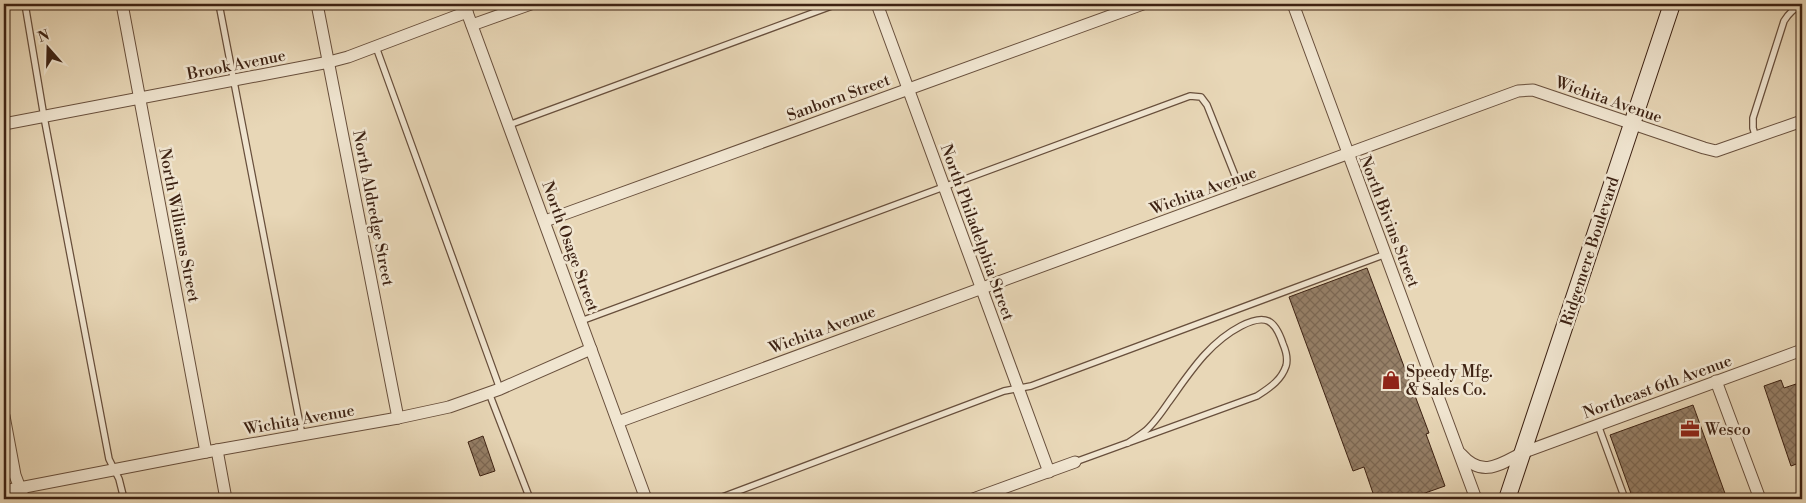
<svg xmlns="http://www.w3.org/2000/svg" width="1806" height="503" font-family="'Libre Bodoni',serif">
<defs>
<pattern id="building-cross-hatch" width="8" height="8" patternUnits="userSpaceOnUse" patternTransform="scale(1.25)"><rect width="8" height="8" fill="#968068"/><path d="M0 0l8 8M0 8l8-8" fill="none" stroke="#7c6854"/></pattern>
</defs>
<rect width="100%" height="100%" fill="#e8d7b7"/>
<filter id="stains"><feTurbulence type="fractalNoise" baseFrequency=".004" numOctaves="4"/><feColorMatrix values="0 0 0 0 .2 0 0 0 0 .09 0 0 0 0 .02 0 0 0 .5 -.17"/></filter>
<radialGradient id="worn" r=".72"><stop offset=".6" stop-color="#630" stop-opacity="0"/><stop offset="1" stop-color="#630" stop-opacity=".3"/></radialGradient>
<g fill="url(#building-cross-hatch)" stroke="#3d2213">
<polygon points="1367,268 1429,433 1426,434 1445,486 1408,499 1375,499 1364,467 1353,471 1289,297"/>
<polygon points="1781,380 1784,388 1802,382 1802,462 1791,466 1764,386"/>
<polygon points="1693,405 1727,499 1633,499 1610,435"/>
<polygon points="483,436 495,471 480,476 468,442"/>
</g>
<g fill="none" stroke-linecap="round" stroke-linejoin="round">
<g stroke="#684f3c" stroke-width="8">
<g id="lane">
<polyline points="25,4 44,117 109,459 119,479 124,499"/>
<polyline points="219,4 302,435"/>
<polyline points="376,47 500,389"/>
<polyline points="509,125 837,4"/>
<path d="M1756,138L1753,128V118L1784,21C1789,13 1794,8 1802,5"/>
<polyline points="581,321 1190,96 1201,97 1207,105 1242,193"/>
<polyline points="489,393 530,499"/>
<polyline points="1598,425 1625,499"/>
<path d="M1075,462L1257,396C1269,388 1281,381 1286,366C1288,359 1286,351 1283,344C1275,320 1266,313 1241,326C1208,343 1189,374 1168,403C1161,413 1153,425 1144,432C1139,436 1133,439 1128,443"/>
<polyline points="717,499 1004,391 1031,386 1386,254"/>
</g>
</g>
<g stroke="#684f3c" stroke-width="13">
<g id="street">
<polyline points="122,4 206,452"/>
<polyline points="317,4 398,418"/>
<polyline points="464,4 646,499"/>
<polyline points="877,4 1049,472"/>
<polyline points="1293,4 1476,499"/>
<polyline points="472,25 531,4"/>
<polyline points="4,124 329,62 348,57 467,12"/>
<polyline points="545,221 1143,4"/>
<polyline points="1716,381 1760,499"/>
<polyline points="4,416 15,475 24,499"/>
<polyline points="618,422 1518,91 1533,90 1704,148 1716,151 1802,121"/>
<polyline points="217,450 226,499"/>
<path d="M1461,454C1482,478 1499,465 1522,453L1802,350"/>
<polyline points="4,491 206,452 398,418 449,407 500,389 591,349"/>
<polyline points="973,499 1075,462"/>
</g>
</g>
<g stroke="#3d2213" stroke-width="18">
<polyline id="secondary" points="1507,499 1672,4"/>
</g>
<use href="#lane" stroke="#f0e5d0" stroke-width="5.5"/>
<use href="#street" stroke="#f0e5d0" stroke-width="11"/>
<use href="#secondary" stroke="#f0e5d0" stroke-width="16"/>
</g>
<defs>
<g id="shop-bare" transform="scale(1.5)"><path d="M-5-2.5h2.3a2.7 3.5 0 0 1 5.4 0H5L5.5 6h-11ZM-1.5-2.5h3a1.5 2.3 0 0 0-3 0Z" fill="#8f2418" stroke="#f0e5d0" stroke-width="2.5" paint-order="stroke"/></g>
<g id="office-bare" transform="scale(1.5)"><path d="M-6-3h4V-5.5h4V-3h4V5H-6ZM-1-4.5V-3h2v-1.5ZM-6 0V1H6V0Z" fill="#8f2418" stroke="#f0e5d0" stroke-width="2.5" paint-order="stroke"/></g>
</defs>
<g fill-rule="evenodd">
<use href="#shop-bare" x="1391" y="380"/>
<use href="#office-bare" x="1690" y="429"/>
</g>
<g text-anchor="middle" stroke-width="5" stroke-linejoin="round" paint-order="stroke">
<g font-size="16" fill="#3d2213" stroke="#f0e5d0">
<text transform="translate(236 64) rotate(-11)" y="6">Brook Avenue</text>
<text transform="translate(838 97) rotate(-20)" y="6">Sanborn Street</text>
<text transform="translate(1609 99) rotate(19)" y="6">Wichita Avenue</text>
<text transform="translate(1203 190) rotate(-20)" y="6">Wichita Avenue</text>
<text transform="translate(374 208) rotate(79)" y="6">North Aldredge Street</text>
<text transform="translate(1390 221) rotate(69)" y="6">North Bivins Street</text>
<text transform="translate(180 225) rotate(79)" y="6">North Williams Street</text>
<text transform="translate(978 232) rotate(70)" y="6">North Philadelphia Street</text>
<text transform="translate(571 246) rotate(70)" y="6">North Osage Street</text>
<text transform="translate(1589 251) rotate(-72)" y="6">Ridgemere Boulevard</text>
<text transform="translate(822 329) rotate(-20)" y="6">Wichita Avenue</text>
<text transform="translate(1657 386) rotate(-20)" y="6">Northeast 6th Avenue</text>
<text transform="translate(299 419) rotate(-10)" y="6">Wichita Avenue</text>
</g>
<g font-size="16" fill="#3d2213" stroke="#f0e5d0" text-anchor="start">
<text x="1406" y="377">Speedy Mfg.<tspan x="1406" dy="18">&amp; Sales Co.</tspan></text>
<text x="1705" y="435">Wesco</text>
</g>
</g>
<rect width="1806" height="503" fill="none" stroke="#e8d7b7" stroke-width="20"/>
<rect x="5" y="5" width="1796" height="493" fill="none" stroke="#3d2213" stroke-width="2.5"/>
<rect x="10" y="10" width="1786" height="483" fill="none" stroke="#3d2213"/>
<g transform="translate(48 48) rotate(340)" stroke="#f0e5d0" stroke-width="4" paint-order="stroke">
<path d="M0-4L9 19L0 12L-9 19Z" fill="#3d2213"/>
<text y="-8" font-size="14" font-weight="bold" text-anchor="middle" fill="#3d2213">N</text>
</g>
<rect width="100%" height="100%" filter="url(#stains)"/>
<rect width="100%" height="100%" fill="url(#worn)"/>
</svg>
